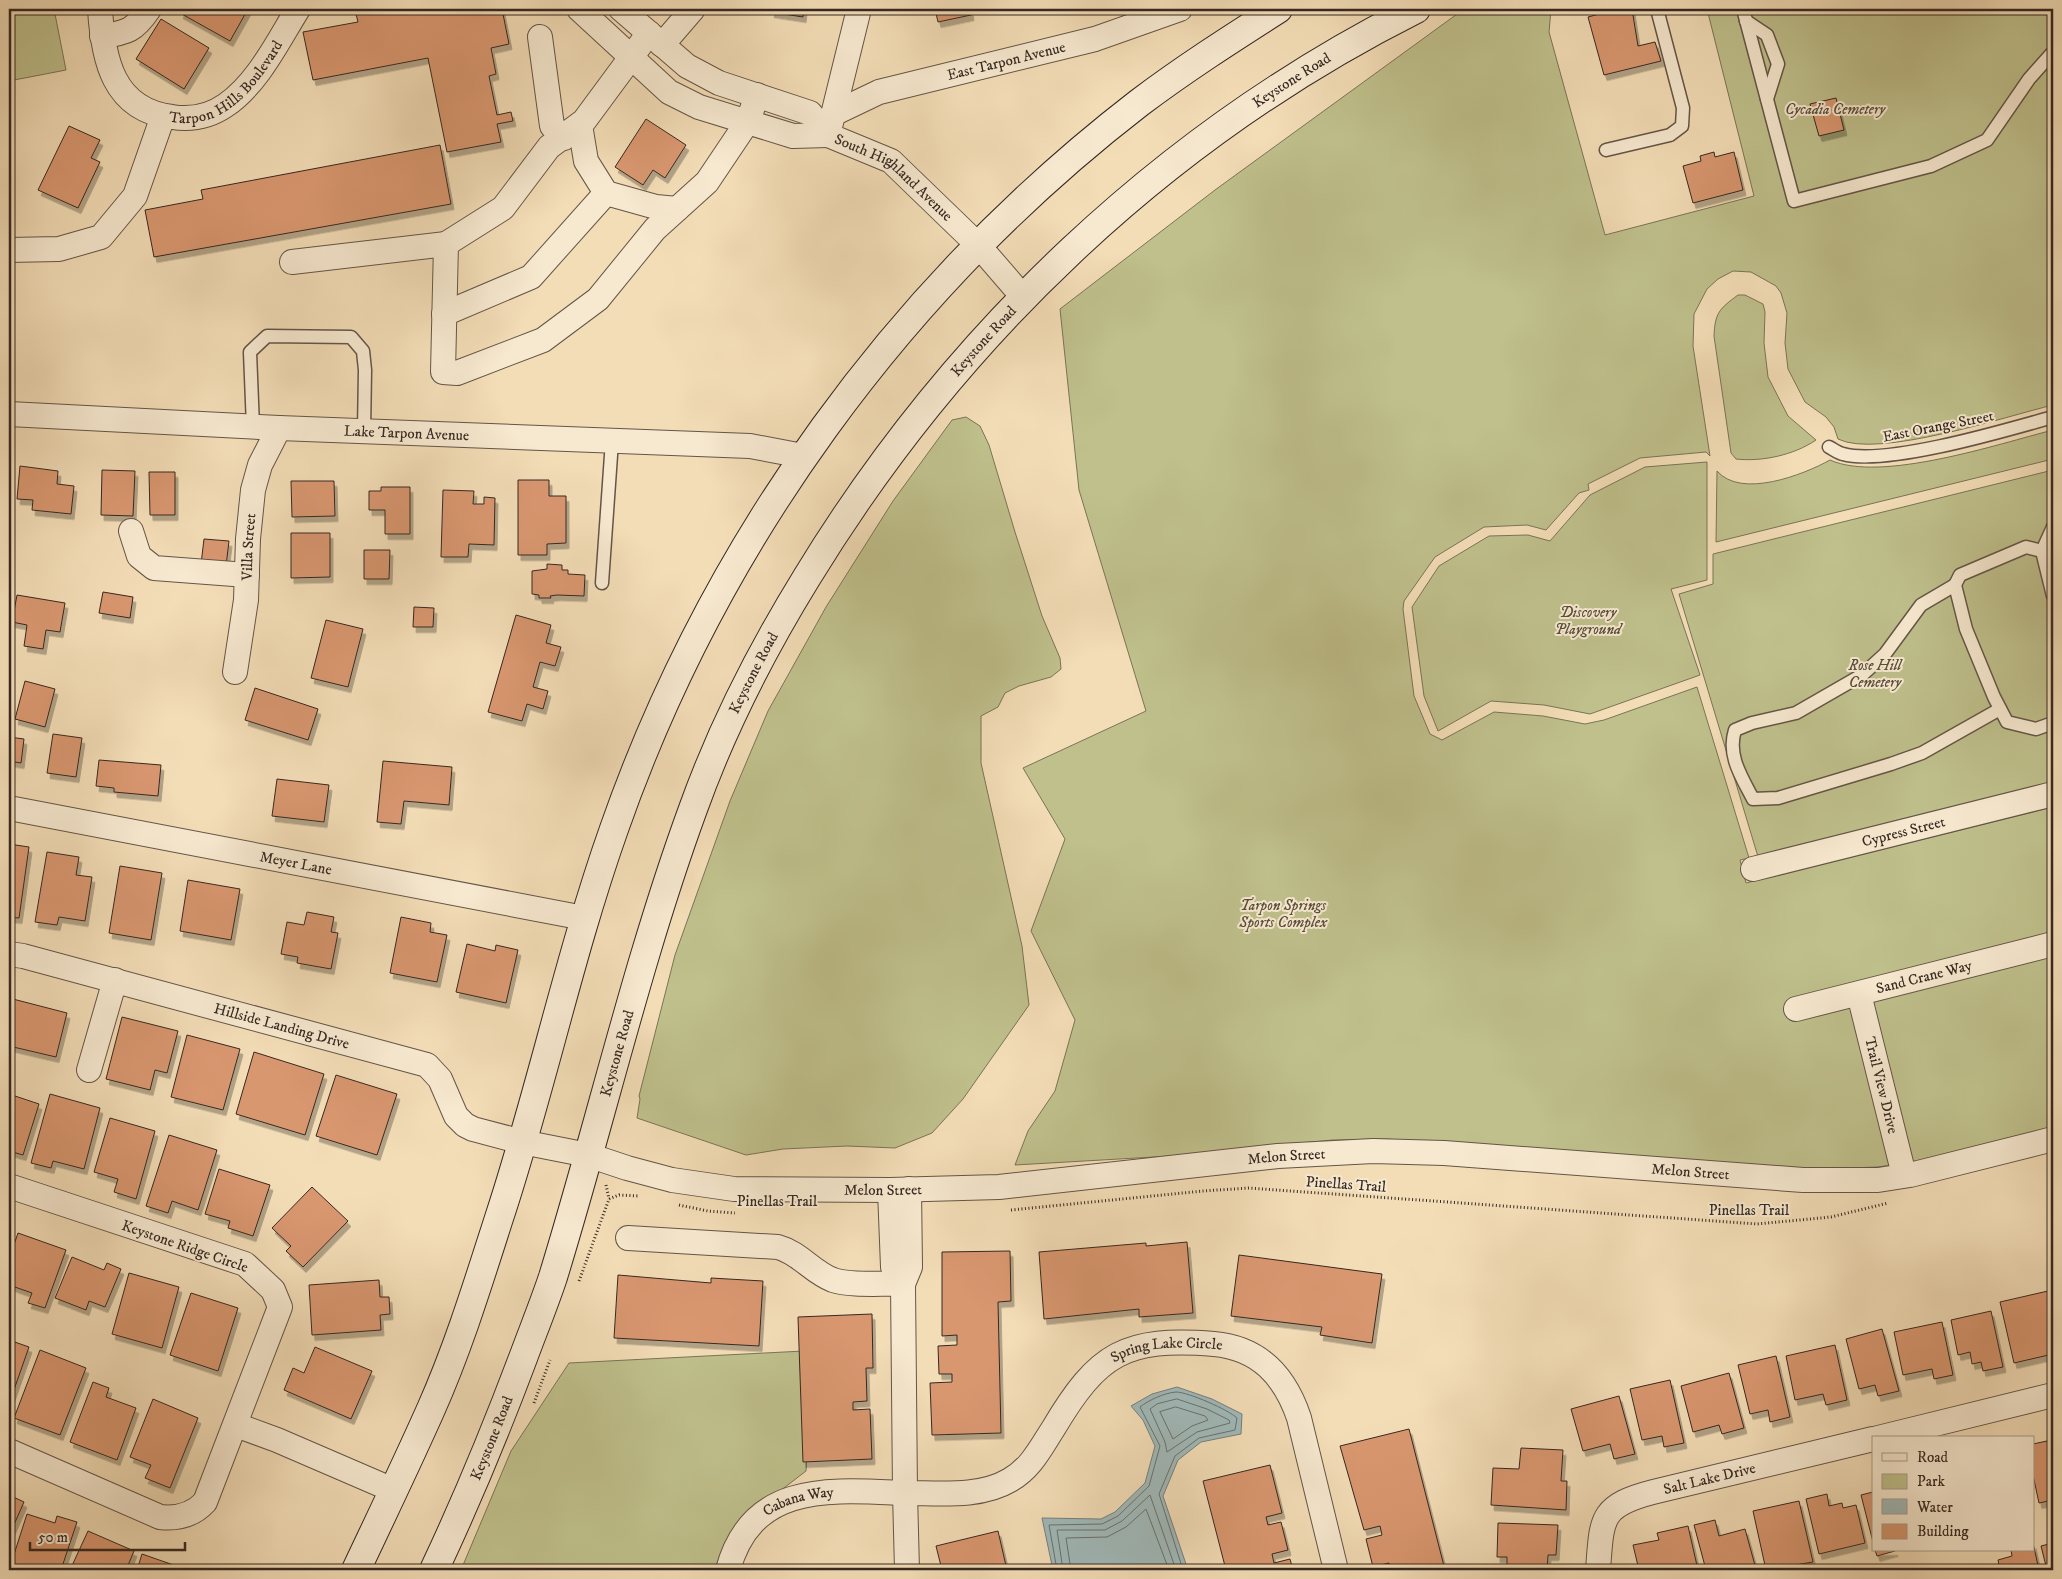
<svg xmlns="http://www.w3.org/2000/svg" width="2062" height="1579" font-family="'IM FELL DW Pica',serif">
<defs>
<filter id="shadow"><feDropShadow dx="3" dy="5.5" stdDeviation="0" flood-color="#0004"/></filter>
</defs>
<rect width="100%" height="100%" fill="#f3ddb7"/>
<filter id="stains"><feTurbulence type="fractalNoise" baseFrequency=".004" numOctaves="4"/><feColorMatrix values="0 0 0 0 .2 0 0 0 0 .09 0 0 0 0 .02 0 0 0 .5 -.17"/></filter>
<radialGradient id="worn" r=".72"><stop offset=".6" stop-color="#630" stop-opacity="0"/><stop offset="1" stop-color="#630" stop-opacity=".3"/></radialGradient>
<g fill="#bfc08c" stroke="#7a7457">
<polygon points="9,9 54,9 66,70 9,81"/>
<path d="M1464,9H1551L1549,32L1605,235L1754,196L1707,9H2053V405C2007,416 1878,459 1838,439L1834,427L1826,417L1805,402L1788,369L1785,343L1787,313L1781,293L1776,286L1751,272L1733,271L1718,279L1707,289L1694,314L1693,346L1710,456L1706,452L1640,458L1588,484L1589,490L1579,493L1546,530L1527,525L1484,527L1435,557L1404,601L1403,609L1414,696L1430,734L1442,740L1494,712L1543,716L1585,724L1604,720L1697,687L1749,858L1740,860L1746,883L2053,807V1127L1908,1163L1877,1167L1819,1169L1387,1139L1332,1140L1171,1156L1015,1165L1028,1131L1055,1091L1075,1020L1031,931L1065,839L1023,768L1146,711L1079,490L1060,309L1215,190Z"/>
<path d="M1738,295H1745L1763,304L1765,312L1764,343L1768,377L1788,416L1816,440C1794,455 1762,462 1736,459L1731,453L1714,336C1715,313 1719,309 1738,295Z"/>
<polygon points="966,417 980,426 989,445 1015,532 1042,616 1060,658 1061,669 1051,677 1019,686 1005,693 998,707 981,716 981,763 1022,946 1029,1005 963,1099 942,1122 932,1133 895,1148 847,1146 783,1149 746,1155 637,1118 640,1099 639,1096 675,955 730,801 768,711 826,607 893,501 952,420"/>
<path d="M2053,430V459L1716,542L1717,471C1741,499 1803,475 1830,460C1881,483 1998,444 2053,430Z"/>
<polygon points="1707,462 1707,580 1671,589 1700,675 1590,714 1544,705 1491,701 1438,731 1424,696 1412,607 1439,566 1489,536 1528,535 1550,541 1590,495 1645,467"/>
<polygon points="2053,470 2053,790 1759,860 1679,594 1713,584 1713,554"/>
<polygon points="804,1351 809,1396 806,1471 746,1517 716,1570 461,1570 511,1451 569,1363"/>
</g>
<polygon fill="#a0b9b9" stroke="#757f7d" points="1177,1387 1212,1399 1242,1414 1241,1434 1201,1442 1178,1460 1163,1496 1188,1570 1053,1570 1042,1518 1101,1519 1115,1512 1145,1483 1155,1446 1143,1420 1131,1406 1152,1394"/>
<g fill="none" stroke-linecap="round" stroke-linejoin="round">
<g stroke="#6a706e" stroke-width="1">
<polygon points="1177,1399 1207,1409 1229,1420 1230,1423 1197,1432 1167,1452 1165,1442 1150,1409 1157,1404"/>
<polygon points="1176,1407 1205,1416 1208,1420 1192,1426 1173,1439 1160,1412"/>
<path d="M1057,1570L1049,1525L1102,1524L1118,1516L1149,1486L1160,1446L1140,1407C1149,1400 1164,1393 1176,1392C1188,1392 1229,1410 1237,1418L1235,1430L1199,1438L1175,1456L1159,1494L1183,1570"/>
<polyline points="1063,1570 1057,1530 1105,1530 1122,1521 1150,1495 1176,1570"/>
<polyline points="1071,1570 1066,1538 1107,1537 1126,1527 1146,1509 1169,1570"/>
</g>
</g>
<g fill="#d9976f" stroke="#352822" filter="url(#shadow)">
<polygon points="182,9 248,9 230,41 180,13"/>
<polygon points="383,9 502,9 509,44 491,48 496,74 489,76 497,115 511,112 513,121 497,124 501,142 447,152 428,58 313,80 303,32 358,22 356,14"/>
<polygon points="772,9 804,9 803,17 771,12"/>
<polygon points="935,9 970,9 971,15 938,22"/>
<polygon points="1618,9 1632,9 1638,46 1655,42 1661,61 1604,75 1588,17"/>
<polygon points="161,19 209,48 184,89 136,59"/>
<polygon points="1836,98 1844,130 1819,136 1810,104"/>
<polygon points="646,119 686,145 665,178 653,170 643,185 615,167"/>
<polygon points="69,126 100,140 91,158 100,162 78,208 38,190"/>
<polygon points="440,145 451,204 154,257 145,210 203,199 201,190"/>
<polygon points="1714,152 1715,157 1734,152 1743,190 1693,203 1683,166 1701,161 1700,156"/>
<polygon points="20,466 58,471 57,484 74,486 71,514 32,510 33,500 17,499"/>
<polygon points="102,470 135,471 133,516 101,515"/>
<polygon points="149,472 175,472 175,515 150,515"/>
<polygon points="518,480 549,480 549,496 566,496 566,543 547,544 547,555 518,555"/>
<polygon points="291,481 334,481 335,516 292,517"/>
<polygon points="381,487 410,487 410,534 385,534 385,510 369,510 369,491 381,491"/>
<polygon points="443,490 474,491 473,504 484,504 484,497 495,498 494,545 469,544 468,557 441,557"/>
<polygon points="291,533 330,533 330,577 291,578"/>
<polygon points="204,539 229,541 226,566 201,564"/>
<polygon points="364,550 390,550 389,579 364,579"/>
<polygon points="547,564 562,565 562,570 568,570 568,574 585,575 584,596 557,595 550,596 551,598 539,598 539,595 532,594 532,571 547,569"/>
<polygon points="103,592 133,597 130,618 99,613"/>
<polygon points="17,595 65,603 60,632 46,630 43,649 24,646 27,625 12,622"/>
<polygon points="414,607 434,608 433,627 413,627"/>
<polygon points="516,615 551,625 546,643 561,647 555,666 540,662 533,687 548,691 543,709 527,704 522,721 488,712"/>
<polygon points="326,620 363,629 348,687 311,678"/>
<polygon points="25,681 55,689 45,727 15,719"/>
<polygon points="255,688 318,709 308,740 245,720"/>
<polygon points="53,734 82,738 76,777 47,773"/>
<polygon points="9,737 24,739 21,763 9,761"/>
<polygon points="99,760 161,765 158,796 114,792 114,788 96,786"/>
<polygon points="383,761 452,767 449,805 404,801 401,824 377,822"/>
<polygon points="277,779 329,785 324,822 272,816"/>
<polygon points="9,844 29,847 19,918 9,917"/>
<polygon points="47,852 79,857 76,875 92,877 85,921 59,917 57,925 35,922"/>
<polygon points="120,866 162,873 151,940 109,933"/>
<polygon points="188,880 240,889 231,940 180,931"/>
<polygon points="307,912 334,917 331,932 338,933 331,969 297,963 298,957 281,954 287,922 304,925"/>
<polygon points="401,917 431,923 430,932 447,935 437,982 390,973"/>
<polygon points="467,944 495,951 496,945 518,950 506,1003 456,992"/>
<polygon points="9,998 67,1013 56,1057 9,1046"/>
<polygon points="122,1017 178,1031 167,1073 155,1070 150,1090 106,1079"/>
<polygon points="187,1035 240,1049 223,1110 171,1097"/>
<polygon points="254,1052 324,1074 305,1135 236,1114"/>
<polygon points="336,1075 397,1094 377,1155 316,1136"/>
<polygon points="9,1094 39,1104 23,1155 9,1151"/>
<polygon points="50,1094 100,1108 84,1169 53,1161 51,1168 31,1163"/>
<polygon points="110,1118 155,1131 136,1199 114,1192 118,1179 94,1172"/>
<polygon points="169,1135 217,1150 198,1210 172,1201 168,1213 146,1206"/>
<polygon points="219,1169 270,1185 253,1236 228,1228 230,1221 205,1214"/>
<polygon points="312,1187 348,1221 303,1267 286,1251 291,1246 272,1228"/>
<polygon points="18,1233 66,1250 45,1308 28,1303 32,1293 9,1285 9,1259"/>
<polygon points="1187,1242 1193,1313 1139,1317 1139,1309 1044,1319 1039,1252 1146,1243 1146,1246"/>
<polygon points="1010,1251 1011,1301 998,1302 1001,1433 932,1435 930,1383 952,1382 952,1374 939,1374 938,1346 957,1345 957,1335 942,1336 942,1252"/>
<polygon points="1239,1255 1382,1274 1372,1343 1320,1335 1322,1327 1231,1316"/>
<polygon points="72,1257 104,1270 107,1263 121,1269 105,1307 89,1301 86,1310 55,1298"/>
<polygon points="129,1273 179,1287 162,1348 112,1334"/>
<polygon points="618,1275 711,1283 711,1278 763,1281 759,1346 614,1338"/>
<polygon points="379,1280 380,1297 389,1297 390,1314 380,1315 381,1330 312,1335 309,1285"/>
<polygon points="2048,1291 2053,1313 2053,1354 2014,1363 2000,1302"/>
<polygon points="191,1293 238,1308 218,1371 170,1355"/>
<polygon points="1991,1311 2003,1367 1983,1371 1981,1362 1972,1364 1970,1352 1958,1355 1951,1320"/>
<polygon points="872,1314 873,1368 866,1368 867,1401 853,1402 853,1410 870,1409 872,1459 803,1462 798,1317"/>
<polygon points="1942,1322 1953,1375 1934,1379 1932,1369 1903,1375 1894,1332"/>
<polygon points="1882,1329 1899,1391 1878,1396 1875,1385 1859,1389 1846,1339"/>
<polygon points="9,1340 29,1347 9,1404"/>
<polygon points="1835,1345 1847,1400 1826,1405 1823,1394 1795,1400 1786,1356"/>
<polygon points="315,1347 372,1371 351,1419 284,1390 293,1368 304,1373"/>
<polygon points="40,1350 86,1368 60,1435 14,1418"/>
<polygon points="1776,1356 1790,1417 1770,1422 1768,1410 1750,1414 1738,1365"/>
<polygon points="1729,1373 1744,1428 1722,1434 1719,1425 1693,1432 1681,1386"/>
<polygon points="1670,1380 1684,1443 1664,1447 1662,1436 1642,1440 1630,1389"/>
<polygon points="93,1382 109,1388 106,1397 136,1408 117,1460 70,1442"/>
<polygon points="1619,1396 1635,1454 1614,1459 1610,1444 1583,1451 1571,1409"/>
<polygon points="153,1399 198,1418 170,1488 145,1478 151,1465 130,1457"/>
<polygon points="1409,1429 1445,1570 1391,1570 1389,1563 1373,1567 1366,1539 1382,1535 1380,1526 1364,1530 1340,1446"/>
<polygon points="2047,1441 2050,1454 2053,1454 2053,1500 2039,1503 2033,1475 2033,1444"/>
<polygon points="1521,1448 1563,1450 1561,1481 1567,1481 1566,1510 1491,1505 1493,1468 1519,1469"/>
<polygon points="1270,1465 1282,1513 1266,1517 1268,1525 1281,1522 1288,1550 1272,1554 1274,1563 1290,1559 1293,1570 1226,1570 1203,1481"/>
<polygon points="1873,1492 1873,1542 1861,1495"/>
<polygon points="1827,1494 1829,1506 1842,1503 1843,1508 1856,1505 1865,1543 1819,1554 1806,1499"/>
<polygon points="9,1495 24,1502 9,1536"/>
<polygon points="1799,1501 1813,1562 1766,1570 1753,1511"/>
<polygon points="27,1514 55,1523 57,1516 77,1522 61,1570 9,1570"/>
<polygon points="1715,1520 1719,1536 1745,1529 1756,1569 1706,1570 1694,1525"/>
<polygon points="1498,1523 1558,1525 1556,1555 1548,1555 1547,1570 1507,1570 1507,1557 1497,1557"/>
<polygon points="1688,1526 1698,1570 1639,1570 1633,1545 1659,1540 1657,1533"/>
<polygon points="88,1531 134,1551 126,1570 70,1570"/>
<polygon points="998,1531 1007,1570 942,1570 936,1546"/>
<polygon points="2033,1543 2039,1570 1997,1570 2000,1570 1998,1560 2012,1556 2011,1550 2033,1550"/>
<polygon points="2053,1543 2053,1570 2047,1570 2041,1546"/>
<polygon points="1875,1550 1895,1550 1895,1551 1877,1556"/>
<polygon points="142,1554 188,1570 137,1570"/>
<polygon points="856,1566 857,1570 838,1570"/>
</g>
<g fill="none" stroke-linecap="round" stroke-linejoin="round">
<g stroke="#645547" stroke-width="15">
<g id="service">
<polyline points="1743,9 1794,201 1931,166 1987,140 2029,79 2053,52"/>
<polyline points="1746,21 1767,35 1778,64 1767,99"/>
<polyline points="1606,150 1670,135 1682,126 1683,108 1657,9"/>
<polyline points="253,427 250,352 267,336 351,337 363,351 365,370 364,431"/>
<path d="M1829,447C1833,449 1838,453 1843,454C1886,466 2007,430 2053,417"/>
<polyline points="2053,527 2042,551 2053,596"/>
<polyline points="2042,551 2026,547 1960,575 1955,585 1966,629 1994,697 2007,722 2036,729 2053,723"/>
<polyline points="602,583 612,441"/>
<path d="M1955,585L1921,605L1885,654L1862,675L1796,713L1752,723L1735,730C1727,755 1741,776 1753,799L1778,798L1891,764L1922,753L2000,709"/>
</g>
</g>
<g stroke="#645547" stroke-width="26">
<g id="minor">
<path id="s1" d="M100,9C103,59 113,110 172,117C191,120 209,117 226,105C258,83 278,41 298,9"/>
<polyline points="579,9 669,92 699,107 793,136 828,135"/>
<polyline points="621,9 687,66 719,83 810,113 828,135"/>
<path id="s2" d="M859,9L828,135L891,161L979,246L1023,297"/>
<polyline points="649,33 584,121 549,147 503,208 446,244 443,372 457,373 543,340 598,299 655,229 707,182 748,121 757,95"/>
<path d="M102,36C127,33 135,30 149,9"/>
<polyline points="540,37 552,126 564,138"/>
<polyline points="662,45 693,9"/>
<path id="s3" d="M833,114L879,92L1095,39L1180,9"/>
<polyline points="580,125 586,161 606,193 656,207 677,209"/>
<polyline points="9,250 59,249 101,237 135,196 163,116"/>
<polyline points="292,262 446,244"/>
<polyline points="444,314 531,277 606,193"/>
<path id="s4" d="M9,414L279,428L750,446L803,456"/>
<polyline points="131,531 139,556 154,568 247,575"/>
<path id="s5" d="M235,672L246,600L248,539L253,490L260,465L279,428"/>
<path id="s6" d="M9,808L584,918"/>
<path id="s7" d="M1753,869L2053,794"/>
<path id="s8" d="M9,954L23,956L427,1065L440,1079L456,1116L465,1125L473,1129L522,1142L588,1155L627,1168L672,1180L734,1189L890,1190L999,1187L1278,1156L1373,1151L1444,1153L1803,1180H1878L1910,1175L2053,1139"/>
<path id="s9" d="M1859,994L1904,1175"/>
<path id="s10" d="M1796,1009L2053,944"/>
<polyline points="89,1070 115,980"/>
<path d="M9,1186L245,1264L273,1290L280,1307L205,1502C193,1515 178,1519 160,1517L9,1451"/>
<polyline points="890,1190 893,1267 903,1284"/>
<path d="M628,1238L778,1247C800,1253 812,1272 833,1280C851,1286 883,1283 903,1284"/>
<polyline points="236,1425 277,1440 393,1490"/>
<polyline points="1878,1438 2053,1395"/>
<path id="s11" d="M728,1570C752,1481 831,1490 905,1493L903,1284L910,1267L909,1189"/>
<path id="s12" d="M907,1570L905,1493C939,1493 980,1498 1010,1480C1031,1468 1040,1449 1053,1429C1098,1353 1125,1337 1214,1344C1259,1348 1285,1376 1299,1418L1336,1570"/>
<path id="s13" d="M1598,1570C1602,1519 1599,1506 1653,1492L1873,1439"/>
</g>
</g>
<g stroke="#352822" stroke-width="30">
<g id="secondary">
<path d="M356,1570C381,1517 407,1463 431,1409C459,1346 479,1280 500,1215C542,1087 569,956 614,829C714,543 899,288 1139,103C1184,69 1231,39 1278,9"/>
<path id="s14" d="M434,1570C467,1500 496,1430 523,1358C533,1331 544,1304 553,1277C601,1121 637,962 693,809C722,728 762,650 807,577C954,336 1163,136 1416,9"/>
</g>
</g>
<g stroke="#352822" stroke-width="3" stroke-dasharray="1 2.5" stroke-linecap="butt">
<polyline points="606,1185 609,1199"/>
<polyline points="679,1205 708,1211 735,1213"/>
<polyline points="1011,1210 1203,1191 1249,1188 1757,1224 1831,1217 1888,1203"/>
<polyline points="579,1281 609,1199 619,1195 639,1196"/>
<polyline points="534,1403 550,1360"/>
</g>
<use href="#service" stroke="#f7e9d0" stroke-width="12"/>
<use href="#minor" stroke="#f7e9d0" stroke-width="24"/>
<use href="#secondary" stroke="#f7e9d0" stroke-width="28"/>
</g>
<g text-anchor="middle" stroke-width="4" stroke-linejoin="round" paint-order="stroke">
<g font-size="15" fill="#352822" stroke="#f7e9d0">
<text dy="5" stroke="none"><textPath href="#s3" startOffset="182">East Tarpon Avenue</textPath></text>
<text dy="5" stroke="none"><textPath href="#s1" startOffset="212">Tarpon Hills Boulevard</textPath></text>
<text dy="5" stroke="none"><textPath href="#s14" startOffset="1764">Keystone Road</textPath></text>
<text dy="5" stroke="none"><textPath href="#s2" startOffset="209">South Highland Avenue</textPath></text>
<text dy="5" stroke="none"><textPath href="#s14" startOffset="1359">Keystone Road</textPath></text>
<text transform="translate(1938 426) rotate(-11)" y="5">East Orange Street</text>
<text dy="5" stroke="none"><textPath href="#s4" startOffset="398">Lake Tarpon Avenue</textPath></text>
<text dy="5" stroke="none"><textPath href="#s5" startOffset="126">Villa Street</textPath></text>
<text dy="5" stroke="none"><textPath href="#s14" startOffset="954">Keystone Road</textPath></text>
<text dy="5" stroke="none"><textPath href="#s7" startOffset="155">Cypress Street</textPath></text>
<text dy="5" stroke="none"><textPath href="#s6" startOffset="292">Meyer Lane</textPath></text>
<text dy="5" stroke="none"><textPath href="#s10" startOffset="132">Sand Crane Way</textPath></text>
<text dy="5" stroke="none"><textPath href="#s8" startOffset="282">Hillside Landing Drive</textPath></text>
<text dy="5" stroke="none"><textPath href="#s14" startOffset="549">Keystone Road</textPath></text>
<text dy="5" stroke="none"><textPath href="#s9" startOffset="94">Trail View Drive</textPath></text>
<text dy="5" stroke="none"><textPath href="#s8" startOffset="1336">Melon Street</textPath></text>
<text dy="5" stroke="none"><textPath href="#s8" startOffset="1741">Melon Street</textPath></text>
<text transform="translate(1346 1184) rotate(4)" y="5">Pinellas Trail</text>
<text dy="5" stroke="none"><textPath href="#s8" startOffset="931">Melon Street</textPath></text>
<text x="777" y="1206">Pinellas Trail</text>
<text x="1749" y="1215">Pinellas Trail</text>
<text transform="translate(185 1246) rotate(19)" y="5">Keystone Ridge Circle</text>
<text dy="5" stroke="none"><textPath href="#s12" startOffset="401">Spring Lake Circle</textPath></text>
<text dy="5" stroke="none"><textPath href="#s14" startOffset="144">Keystone Road</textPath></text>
<text dy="5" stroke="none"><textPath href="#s13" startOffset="166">Salt Lake Drive</textPath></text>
<text dy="5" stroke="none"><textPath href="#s11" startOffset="106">Cabana Way</textPath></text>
</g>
<g font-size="15" font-style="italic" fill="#584e3c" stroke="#f7e9d0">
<text x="1835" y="114">Cycadia Cemetery</text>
<text x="1588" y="617">Discovery<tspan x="1588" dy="17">Playground</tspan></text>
<text x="1875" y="670">Rose Hill<tspan x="1875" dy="17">Cemetery</tspan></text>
<text x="1283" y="910">Tarpon Springs<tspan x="1283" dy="17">Sports Complex</tspan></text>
</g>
</g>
<rect width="2062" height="1579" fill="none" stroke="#f3ddb7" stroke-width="30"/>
<rect x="10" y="10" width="2042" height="1559" fill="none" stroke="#352822" stroke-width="2.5"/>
<rect x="15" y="15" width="2032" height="1549" fill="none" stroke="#352822"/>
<rect x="1872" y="1436" width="162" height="115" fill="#f7e9d0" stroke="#a99c8a"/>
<rect x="1882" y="1453" width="25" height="8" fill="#f7e9d0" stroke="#a99c8a"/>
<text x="1917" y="1462" font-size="15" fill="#352822">Road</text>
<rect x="1882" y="1474" width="25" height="15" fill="#bfc08c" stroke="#a99c8a"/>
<text x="1917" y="1486" font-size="15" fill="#352822">Park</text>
<rect x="1882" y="1499" width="25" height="15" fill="#a0b9b9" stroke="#a99c8a"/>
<text x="1917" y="1512" font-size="15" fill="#352822">Water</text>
<rect x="1882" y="1524" width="25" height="15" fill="#d9976f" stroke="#a99c8a"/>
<text x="1917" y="1536" font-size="15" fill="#352822">Building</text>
<path d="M30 1542v8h155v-8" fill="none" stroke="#352822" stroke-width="2.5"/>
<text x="38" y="1542" font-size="15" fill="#352822" stroke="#f7e9d0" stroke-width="4" paint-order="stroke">50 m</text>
<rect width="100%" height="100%" filter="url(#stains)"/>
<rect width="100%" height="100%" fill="url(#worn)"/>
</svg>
